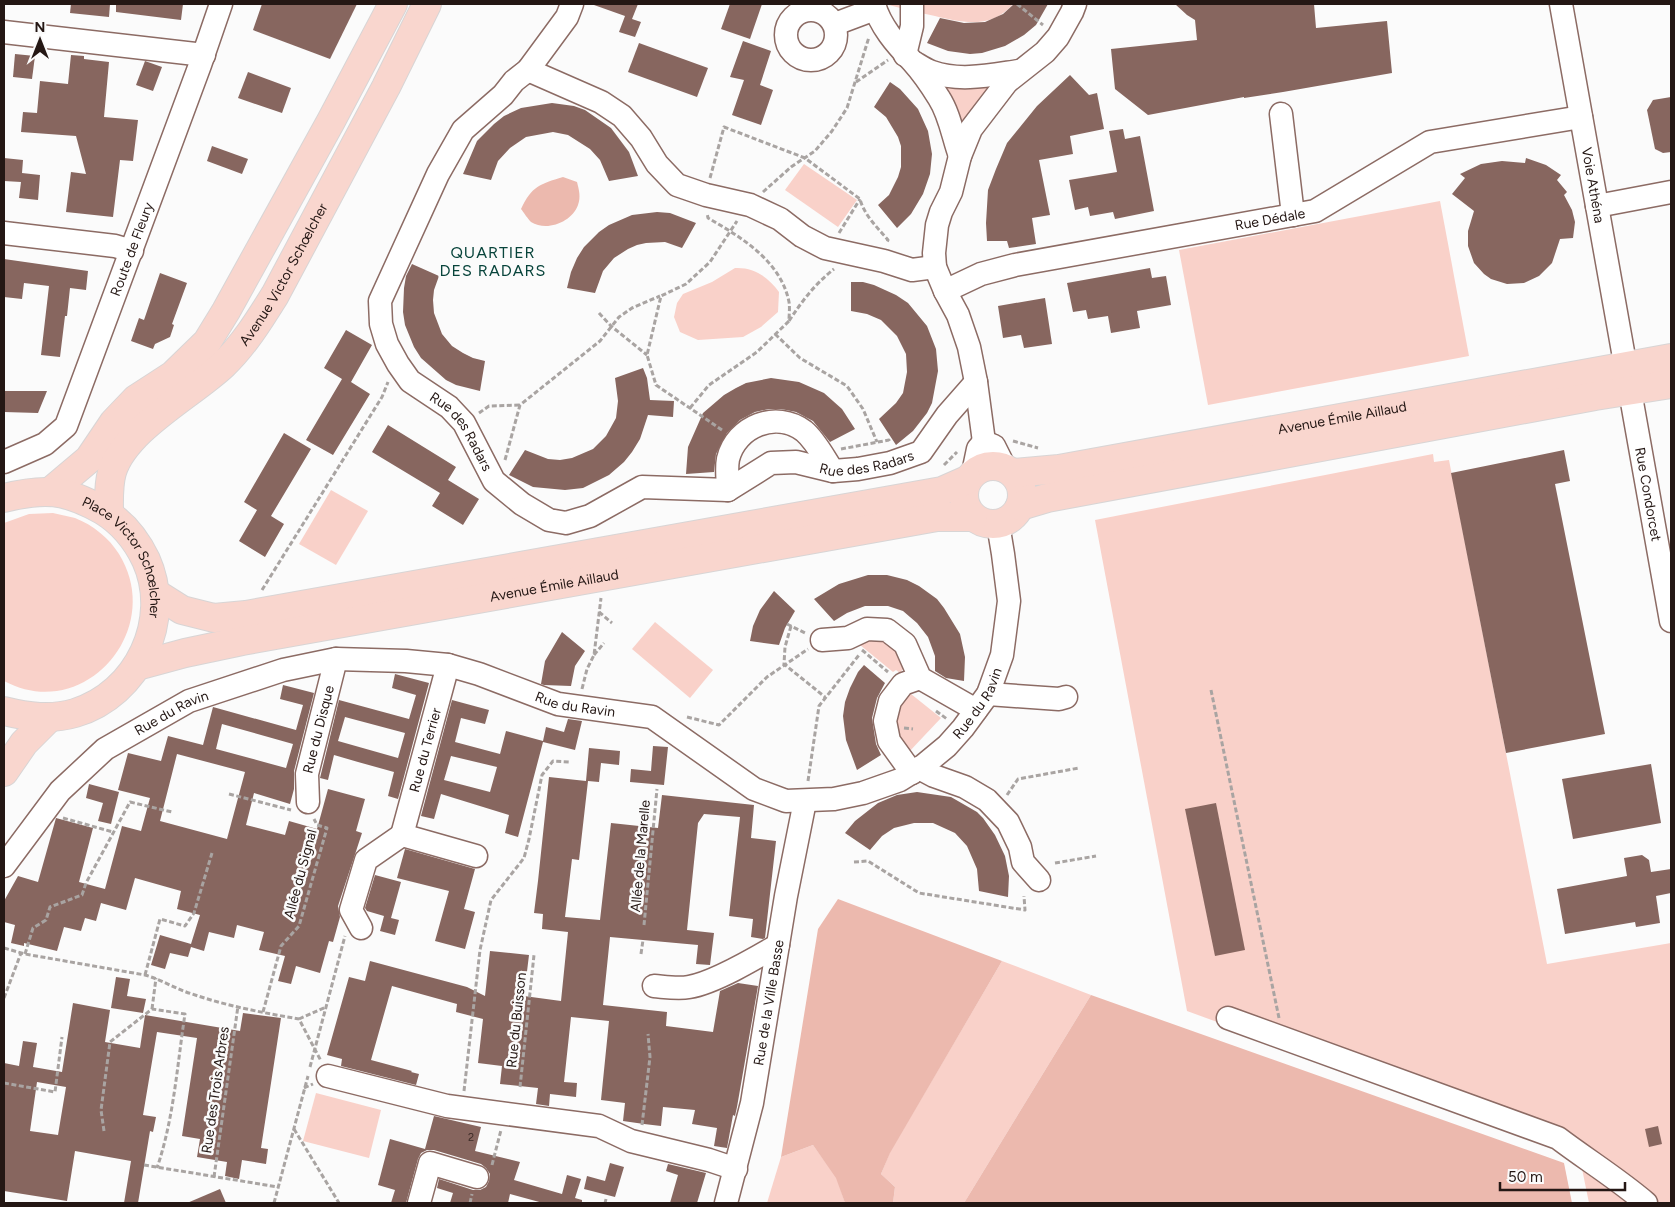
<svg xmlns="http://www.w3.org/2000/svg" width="1675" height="1207" font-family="Figtree,sans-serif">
<rect width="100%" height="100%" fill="#fbfbfb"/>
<g fill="#f9d1c9">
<path d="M889,4H1013C992,29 963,23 935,16C919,13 904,9 889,5Z"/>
<polygon points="936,79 990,85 963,128"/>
<polygon points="804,164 857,200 838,227 785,190"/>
<polygon points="1440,201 1469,356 1208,405 1179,250"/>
<path d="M735,268C754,267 768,277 779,292L778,312L761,327L743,337L698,340L680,332L674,317L677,303L683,294L712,282Z"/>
<polygon points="1433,454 1434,462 1449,460 1547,964 1671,943 1671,1203 1589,1203 1579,1154 1187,1011 1095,520"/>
<polygon points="331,490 368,511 336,565 299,544"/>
<path d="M53,513C60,515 68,516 75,518C93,525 109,538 119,554C166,630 84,724 4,681V523L29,514Z"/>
<polygon points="655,622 713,670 690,698 632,649"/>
<polygon points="894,639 906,671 903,669 900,673 896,670 893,672 854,640"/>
<polygon points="906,690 941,718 907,754 892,724"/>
<polygon points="1002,961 1091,995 964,1203 893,1203 895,1187 881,1174 890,1152"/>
<polygon points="316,1093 381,1110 369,1158 303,1141"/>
<polygon points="813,1145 837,1178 845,1203 767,1203 781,1157"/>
</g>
<g fill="#ecb9ae">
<path d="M563,177L577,182C579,190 581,197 578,205C572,222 547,232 531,222C528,219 524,213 521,209C532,186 540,184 563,177Z"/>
<polygon points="838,899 1002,961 890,1153 881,1174 895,1187 893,1203 845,1203 836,1178 813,1145 781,1157 818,929"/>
<polygon points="1091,995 1564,1163 1572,1203 964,1203"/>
</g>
<g fill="#87665f" fill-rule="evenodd">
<polygon points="71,4 110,4 109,17 70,13"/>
<polygon points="116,4 183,4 181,20 116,12"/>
<polygon points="262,4 357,4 330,59 253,30"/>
<polygon points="595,4 638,4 632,19 641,22 635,37 619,32 625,16 594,5"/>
<polygon points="730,4 762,4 750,39 721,29"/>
<polygon points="1014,4 1048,4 1036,25 1024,35 1005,46 982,53 970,54 948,51 927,43 940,18 964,23 985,22 1003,14"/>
<polygon points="1175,4 1314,4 1316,28 1387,21 1392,73 1283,92 1244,98 1244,97 1148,115 1115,89 1111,49 1197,40 1195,20 1187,15"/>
<polygon points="743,41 771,51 760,85 773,90 761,125 732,115 744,80 730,77"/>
<polygon points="639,43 708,68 697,97 628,72"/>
<polygon points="15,54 35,56 32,79 13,77"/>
<polygon points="71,55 84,56 84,59 109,62 104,117 138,120 133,161 120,160 113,217 66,212 71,172 86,174 76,136 21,132 23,112 37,113 40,81 68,84"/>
<polygon points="145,61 162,67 153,91 136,85"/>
<polygon points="248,72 291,88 282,113 238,98"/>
<polygon points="1070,75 1089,95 1097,93 1104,129 1070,136 1073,154 1039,160 1050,215 1032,218 1036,244 1009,248 1007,241 987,241 986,223 988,190 996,169 1007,143 1037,106"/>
<polygon points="890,82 900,89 918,109 928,131 932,154 930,174 923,194 911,214 897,228 878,205 889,195 898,177 901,167 901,146 898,137 886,117 874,107"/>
<polygon points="1671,97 1671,152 1663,153 1655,149 1647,110 1653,100"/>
<polygon points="552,103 574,106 585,110 611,128 629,152 638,176 609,181 600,160 590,149 568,135 553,132 526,137 510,148 498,161 491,180 463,174 477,141 494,124 504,116 521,108"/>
<polygon points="1123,129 1125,139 1140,136 1154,211 1115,219 1113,212 1090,216 1088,207 1075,210 1069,180 1117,172 1109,131"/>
<polygon points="212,146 248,159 242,174 207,161"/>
<polygon points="4,158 23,160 22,173 40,175 38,200 19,198 21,182 4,181"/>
<polygon points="1526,158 1546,165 1561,175 1557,180 1567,192 1564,195 1572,210 1575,222 1573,238 1560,239 1552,263 1539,276 1524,283 1507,284 1491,279 1484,274 1474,263 1468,246 1468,231 1474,211 1452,194 1465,178 1460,174 1481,164 1502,161 1525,163"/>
<polygon points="657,212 670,213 696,223 682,248 665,242 646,243 637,245 628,249 614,258 603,271 595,293 567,288 571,272 577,258 584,247 599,232 609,225 632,215"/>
<polygon points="4,259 88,271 86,290 70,288 67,316 65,316 60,357 41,355 49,286 24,283 22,299 4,297"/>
<polygon points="412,264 439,276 434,290 433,300 434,313 442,334 452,346 463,353 473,358 485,361 480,391 456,385 446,380 421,358 414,347 405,325 403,312 404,288 406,276"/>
<polygon points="1150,268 1152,278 1166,276 1171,305 1137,311 1140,328 1111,333 1108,316 1088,319 1086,310 1073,312 1067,283"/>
<polygon points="160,273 187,283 172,324 174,325 170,337 155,344 153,349 131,341 139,318 144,320"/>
<polygon points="851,282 863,282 874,285 896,295 908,303 927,326 936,349 938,371 932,403 927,413 913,431 896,445 879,419 896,403 903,393 907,372 906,354 897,336 881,320 867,314 851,311"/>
<polygon points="1045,298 1052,344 1024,348 1021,335 1003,338 998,306"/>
<polygon points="346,330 372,345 351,382 370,394 333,455 306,440 342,379 324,368"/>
<polygon points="643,368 647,378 650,400 674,401 673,417 648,415 640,439 632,452 624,462 609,475 583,488 565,490 533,487 509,475 525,450 548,459 560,460 572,458 593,449 606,436 616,418 618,401 615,378"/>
<polygon points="771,378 799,382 824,393 842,409 855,429 830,442 813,421 796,412 781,409 769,409 755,412 740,420 727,433 716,454 714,472 686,474 688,447 703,413 724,395 736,388 746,383"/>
<polygon points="4,391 47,391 38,413 4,412"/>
<polygon points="388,425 456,467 448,480 479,499 463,525 432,506 440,493 372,452"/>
<polygon points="284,433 311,449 271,516 284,524 265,557 239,541 257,510 244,502"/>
<polygon points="1564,450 1570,481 1555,484 1605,734 1506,753 1451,473"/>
<polygon points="868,575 887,575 907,580 919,586 937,599 944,608 960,634 965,657 964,681 946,678 935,671 935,656 928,637 917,623 903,611 888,606 865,606 847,613 834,621 814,599 839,584"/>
<polygon points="774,591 795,611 785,628 779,645 750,641 753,626 760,610"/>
<polygon points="562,632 585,651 575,666 571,686 544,685 541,684 545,661"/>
<polygon points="864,665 885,683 877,698 872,718 876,744 881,755 857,770 846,740 843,716 845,702 850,688 858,672"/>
<path d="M395,674L429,683L398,799L388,796L394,772L358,762L334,755L328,780L320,778L339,700L409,719L416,695L392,688ZM345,717L405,733L398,758L338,741Z"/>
<path d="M283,685L314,693L294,771V789L290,804L254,793L246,825L285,835L289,821L317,829L328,789L365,799L356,831L362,833L338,906L340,917L333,942L329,941L320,973L296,966L291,984L278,981L285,956L259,950L264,932L237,925L234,938L209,932L204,951L191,947L188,957L170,953L165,969L151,965L160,935L191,944L200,915L177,909L181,891L135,878L126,910L101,903L96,921L85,918L81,931L64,927L57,951L24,943V946L11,943L15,925L4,922V901L18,876L38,882L56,818L93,828L79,882L105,889L122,826L141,831L150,798L118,790L128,753L161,761L168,736L203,745L213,707L296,730L303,705L280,699ZM222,724L293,744L286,768L216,749ZM177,754L245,772L227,839L160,821Z"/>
<path d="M452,700L489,710L485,724L461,718L455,742L500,754L506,731L543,741L546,727L564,732L568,719L582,721L575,750L543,742L518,837L505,833L509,815L441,794L434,819L421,816ZM451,756L497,767L490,792L444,780Z"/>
<polygon points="653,746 668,747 664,785 630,782 631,769 651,771"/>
<polygon points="589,748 620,751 619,765 601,763 599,782 588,781 579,860 572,859 565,917 600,920 611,823 658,828 662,795 754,805 751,838 776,841 765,938 763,939 751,937 753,919 729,916 740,817 704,814 698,823 687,930 714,933 710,965 696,964 698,945 610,937 603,1005 667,1012 666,1026 713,1032 720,991 738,983 758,986 737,1107 735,1116 733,1115 727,1148 714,1146 717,1128 692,1124 695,1110 663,1107 661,1126 644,1124 623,1121 625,1103 601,1100 609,1021 571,1017 564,1082 577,1083 576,1097 550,1094 549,1106 536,1104 538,1088 500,1084 502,1066 478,1063 483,1019 456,1012 457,1004 392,986 371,1060 412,1071 411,1072 419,1074 416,1085 341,1066 342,1059 327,1055 349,977 365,981 370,961 467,987 485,996 490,951 529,955 524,996 561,1001 568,932 542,929 543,914 534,913 538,881 549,777 586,781"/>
<polygon points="1651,764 1661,823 1573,839 1562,779"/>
<polygon points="89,784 119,792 111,824 98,821 103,803 86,798"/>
<polygon points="917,792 951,797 977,812 983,818 995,835 1005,856 1009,876 1008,897 979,891 977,869 967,846 955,833 933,823 914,823 894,828 882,836 870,850 845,833 855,821 878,803 897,795"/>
<polygon points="1216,803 1245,950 1215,956 1185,809"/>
<polygon points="405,849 475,869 464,909 475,912 465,949 435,941 449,891 397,878"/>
<polygon points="1642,855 1649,860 1651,872 1671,869 1671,893 1656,896 1660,923 1636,927 1635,922 1565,934 1557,889 1627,876 1624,858"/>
<polygon points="375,875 401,882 391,918 399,920 395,935 380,931 384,916 367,911 365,908"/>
<polygon points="116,977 130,979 127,996 146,999 143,1013 111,1008"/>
<path d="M73,1003L110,1010L105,1042L140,1048L145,1015L240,1031L243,1013L281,1018L261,1148L268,1149L266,1164L242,1160L239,1179L225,1176L227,1162L197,1157L200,1139L182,1136L197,1038L157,1032L143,1115L156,1117L153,1132L150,1131L138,1203H124L131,1161L75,1151L67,1201L4,1191V1063L19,1066L23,1041L37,1043L33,1067L62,1072ZM37,1082L66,1087L58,1135L30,1131Z"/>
<polygon points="434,1116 481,1127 475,1151 520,1162 514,1180 562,1194 567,1175 581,1179 575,1198 582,1200 582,1203 543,1203 510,1194 508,1203 450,1203 453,1193 437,1188 439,1179 473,1190 480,1190 486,1187 489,1181 490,1174 486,1168 481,1164 434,1150 427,1150 421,1153 418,1159 406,1203 391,1203 395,1190 378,1185 390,1139 425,1149"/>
<polygon points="1658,1126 1662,1144 1649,1147 1645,1129"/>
<polygon points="610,1163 624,1167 615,1197 584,1189 587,1176 605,1181"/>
<polygon points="668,1164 706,1173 697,1203 670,1203 678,1175 666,1171"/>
<polygon points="220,1189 226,1203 187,1203"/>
</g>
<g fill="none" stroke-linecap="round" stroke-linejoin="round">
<g stroke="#8c6b64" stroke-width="25">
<g id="minor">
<path id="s1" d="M572,4L567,17L528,70L514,81L503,95L463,130L438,174L380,301L381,324L387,344L398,364L410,381L449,407L464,423L494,481L522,504L549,520L566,523L590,516L642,487L728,490L771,463L796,462L833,471L858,469L890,463L921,452L947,415L976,382"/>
<path d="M874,4C880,26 896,44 912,61C922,72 931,85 939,98C950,115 953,137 960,156"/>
<path id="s2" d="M1561,4L1671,621"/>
<circle cx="811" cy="35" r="25"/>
<polyline points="835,24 875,9"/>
<polyline points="4,32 204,55"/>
<polyline points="905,55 912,26 912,4"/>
<path d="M915,63C920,66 926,70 932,72C960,82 991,75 1019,71"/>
<polyline points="528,70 601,102 622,116 641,138 657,164 677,185 706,195 750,205 780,219 802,236 825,248 884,261 912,270 935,267"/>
<polyline points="1281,114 1293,215"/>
<polyline points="1597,206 1671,192"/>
<polyline points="4,233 115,246 132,251"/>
<path id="s3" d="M945,291L981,274L1015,265L1315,211L1430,142L1581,117"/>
<polyline points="984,442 976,382 969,347 958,315 945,291 935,267 934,253 937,225 941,212 951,192 960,156 971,129 1007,82 1045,52 1058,37 1072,12 1075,4"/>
<polyline points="984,442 994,446 1005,468"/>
<path id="s4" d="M4,462L45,444L66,426L200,65L221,4"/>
<polyline points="973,473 978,449 984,442"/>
<path d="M728,490C728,481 726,469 728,459C736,426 776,410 804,431C816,441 824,458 833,471"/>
<polyline points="822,640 848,638 867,629 887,630 905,644 920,678 976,710"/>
<polyline points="988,694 1059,699 1066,697"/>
<polyline points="919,768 934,776 965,787 987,800 1008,822 1020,847 1023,862 1039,880"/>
<polyline points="912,773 889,741 885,721 890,701 903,684 920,678"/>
<path id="s5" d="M308,802L307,774L336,659"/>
<path id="s6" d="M402,835L448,665"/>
<path id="s7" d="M4,866L60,791L105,749L189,701L283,670L336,659L406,661L448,665L479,674L558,704L652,717L754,789L786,801L834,799L863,793L900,780L924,765L947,746L963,728L988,694L1002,655L1009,601L1003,554L998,524"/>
<polyline points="361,928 351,910 366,860 402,835 476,856"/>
<path d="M654,986C666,987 678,989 689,987C714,983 756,958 778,945"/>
<path d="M1228,1018L1558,1138C1587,1160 1618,1179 1646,1203"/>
<polyline points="328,1076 447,1106 599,1126 631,1141 709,1160 736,1169"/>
<polyline points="419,1203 430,1163 477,1177"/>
<path id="s8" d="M726,1203L752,1103L786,896L805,801"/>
</g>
</g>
<g stroke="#d8d5d5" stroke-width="30">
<g id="major">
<circle cx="993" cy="495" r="29"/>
<path id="s9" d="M1013,473L1059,469L1671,358"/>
<polyline points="51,491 89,459 114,422 136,399 173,375 207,342 226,311 331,121 393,4"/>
<path id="s10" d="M4,498C44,488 65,489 102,510C122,522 136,539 146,560C173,620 138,694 75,713C51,720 28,717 4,711"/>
<polyline points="1020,506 1047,498 1595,396 1671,384"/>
<path id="s11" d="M109,514C109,500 108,486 112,472C125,429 191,395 223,365C244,345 260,319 275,295L386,87L427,4"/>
<polyline points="155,593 182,610 214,618 246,615 942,491 967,480"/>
<path id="s12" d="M137,666L185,653L242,641L937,517H973"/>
<polyline points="4,772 24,743 50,717"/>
</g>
</g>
<g stroke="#a9a4a2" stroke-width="3" stroke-dasharray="5 2.5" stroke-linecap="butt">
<polyline points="1017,4 1043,25"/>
<polyline points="856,82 888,60"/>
<path d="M710,178L724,127L805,158L860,199C864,215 877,227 888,240L887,242"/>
<polyline points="763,192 791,167 815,151 832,131 847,108 869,37"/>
<polyline points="839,233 860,199"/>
<polyline points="599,313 611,326 647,355"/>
<path d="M789,321C802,301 815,284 834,269"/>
<polyline points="775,334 800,358 847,386 863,409 877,442"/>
<path d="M690,408L709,385L757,352L789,321C789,315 790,308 789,302C781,261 741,237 708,218L707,213"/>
<polyline points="479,413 489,406 520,405"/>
<polyline points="722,430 656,385 647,355 661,296 686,284 710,262 737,221"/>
<polyline points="1013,441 1038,448"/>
<polyline points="841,449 889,440 891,443"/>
<polyline points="505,460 520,405 600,341 619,317 632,308 660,296"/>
<polyline points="944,465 957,452"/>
<polyline points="262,590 382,397 388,382"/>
<polyline points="599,612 612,623"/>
<polyline points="787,624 805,633"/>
<polyline points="791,626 785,647 784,664 825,697"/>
<polyline points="862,650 888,672"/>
<polyline points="594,655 604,643"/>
<polyline points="582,689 587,669 594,655 601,598"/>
<polyline points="1211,690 1279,1018"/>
<polyline points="936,711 947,719"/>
<polyline points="687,717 719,725 767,677 808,649"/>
<polyline points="904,728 913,729"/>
<polyline points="808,781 819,706 859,655"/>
<polyline points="229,794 291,810"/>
<polyline points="1007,795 1018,779 1079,768"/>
<polyline points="63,818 113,832"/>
<polyline points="854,862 868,861 919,893 1025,910 1024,896"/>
<polyline points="1055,863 1096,856"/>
<polyline points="644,925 657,789"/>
<path d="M4,948L25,954L145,975C162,980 176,989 192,994C227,1006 264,1013 299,1019L321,1061"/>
<polyline points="25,954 33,928 46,920 50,907 82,895 86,883 130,802 172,812"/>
<polyline points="641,954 643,940"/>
<polyline points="145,975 160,919 185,926 194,913 212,853"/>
<polyline points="4,998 21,953"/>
<polyline points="152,1009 156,978"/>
<polyline points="263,1012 281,946 299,926 327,828 317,825 314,819"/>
<polyline points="299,1019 326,1007"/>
<polyline points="310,1067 345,936"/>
<polyline points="4,1083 55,1092 62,1037"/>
<polyline points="520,1087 534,955"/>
<polyline points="304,1088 313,1084"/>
<polyline points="464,1091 480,950 491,900 524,858 529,839 542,775 553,761 570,762"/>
<polyline points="642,1125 650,1057 648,1034"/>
<polyline points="294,1129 339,1203"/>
<path d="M104,1131L101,1110L110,1042L152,1009L185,1014C177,1066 174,1118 157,1168"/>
<polyline points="144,1165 278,1187"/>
<polyline points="492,1165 501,1130"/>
<polyline points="214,1177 238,1006"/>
<polyline points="274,1203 308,1076"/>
<polyline points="470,1203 472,1194"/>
<polyline points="605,1203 606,1199"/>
</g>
<use href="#minor" stroke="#fff" stroke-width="22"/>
<use href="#major" stroke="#f9d6ce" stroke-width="28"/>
</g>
<g text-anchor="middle" stroke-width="5" stroke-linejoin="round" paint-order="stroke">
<g font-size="11" fill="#3d2b27">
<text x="471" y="1141">2</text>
</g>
<g font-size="14" fill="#241714" stroke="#fbfbfb">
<text dy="5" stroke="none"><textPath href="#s2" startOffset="184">Voie Athéna</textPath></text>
<text dy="5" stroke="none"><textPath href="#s3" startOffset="334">Rue Dédale</textPath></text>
<text dy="5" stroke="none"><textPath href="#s4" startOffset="261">Route de Fleury</textPath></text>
<text dy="5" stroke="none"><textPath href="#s11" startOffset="308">Avenue Victor Schœlcher</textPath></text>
<text dy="5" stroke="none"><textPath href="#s9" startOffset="334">Avenue Émile Aillaud</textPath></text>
<text dy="5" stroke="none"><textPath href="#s1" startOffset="520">Rue des Radars</textPath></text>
<text dy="5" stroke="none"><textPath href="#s1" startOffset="984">Rue des Radars</textPath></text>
<text dy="5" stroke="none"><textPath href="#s2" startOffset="498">Rue Condorcet</textPath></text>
<text dy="5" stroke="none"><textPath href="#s10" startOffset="155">Place Victor Schœlcher</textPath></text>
<text dy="5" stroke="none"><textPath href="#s12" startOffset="425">Avenue Émile Aillaud</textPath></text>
<text dy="5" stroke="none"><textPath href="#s7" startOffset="1116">Rue du Ravin</textPath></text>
<text dy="5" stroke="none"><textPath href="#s7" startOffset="651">Rue du Ravin</textPath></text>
<text dy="5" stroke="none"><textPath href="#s7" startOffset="231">Rue du Ravin</textPath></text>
<text dy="5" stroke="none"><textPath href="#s5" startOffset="74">Rue du Disque</textPath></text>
<text dy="5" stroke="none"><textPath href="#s6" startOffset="88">Rue du Terrier</textPath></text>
<text transform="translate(640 856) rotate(-85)" y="5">Allée de la Marelle</text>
<text transform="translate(300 874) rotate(-75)" y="5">Allée du Signal</text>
<text dy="5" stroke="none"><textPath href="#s8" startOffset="205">Rue de la Ville Basse</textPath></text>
<text transform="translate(516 1020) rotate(-84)" y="5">Rue du Buisson</text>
<text transform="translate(215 1090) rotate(-82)" y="5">Rue des Trois Arbres</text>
</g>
<g font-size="16" letter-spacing="1" fill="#08443b" stroke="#fbfbfb">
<text x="493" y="258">QUARTIER<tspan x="493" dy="18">DES RADARS</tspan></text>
</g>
</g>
<rect width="1675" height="1207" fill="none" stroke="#241714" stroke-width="10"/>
<g transform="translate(40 40)" stroke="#fbfbfb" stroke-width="4" paint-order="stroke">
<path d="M0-4L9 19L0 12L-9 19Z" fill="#241714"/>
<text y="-8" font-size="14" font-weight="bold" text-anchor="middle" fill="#241714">N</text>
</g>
<path d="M1500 1182v8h125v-8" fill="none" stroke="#241714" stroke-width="2.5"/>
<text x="1508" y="1182" font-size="15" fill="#241714" stroke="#fbfbfb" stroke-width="4" paint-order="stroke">50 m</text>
</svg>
